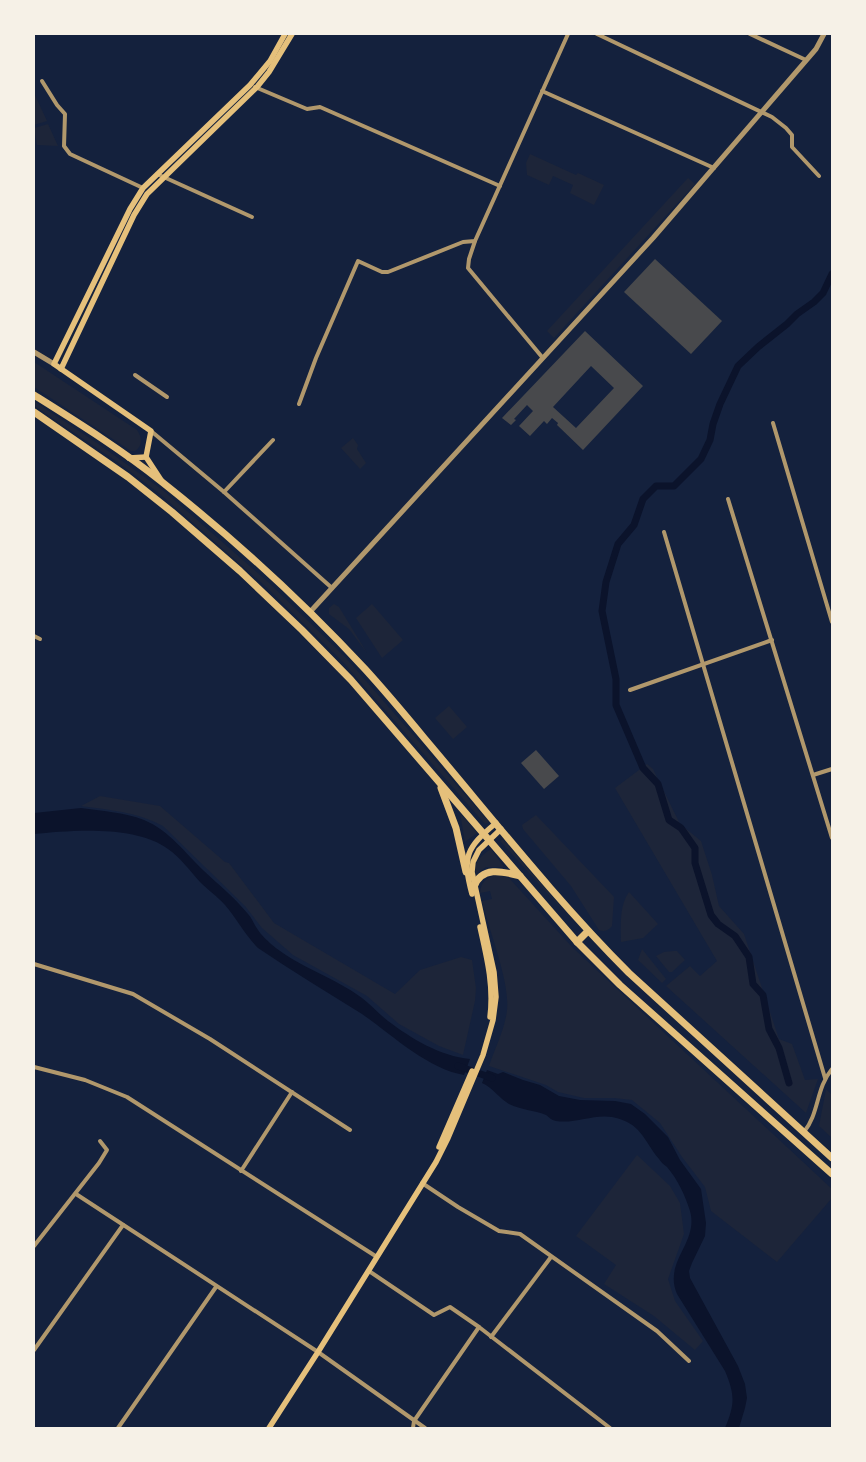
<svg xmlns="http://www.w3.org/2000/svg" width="866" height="1462" font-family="'PT Sans',sans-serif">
<rect width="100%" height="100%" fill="#14213d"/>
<g fill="#1d2539">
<polygon points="34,93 47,121 34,125"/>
<polygon points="48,124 58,146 37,145 34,128"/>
<polygon points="530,154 576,175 578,173 604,185 594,205 570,193 573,185 553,176 549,185 527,175 526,163"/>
<polygon points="688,178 695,184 554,338 547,331"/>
<path d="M34,362L137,430C142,437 143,446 135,451H131L34,387Z"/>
<polygon points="34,401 97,443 164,491 268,582 346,658 489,822 485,824 342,661 263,584 160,494 116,461 34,406"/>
<polygon points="353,438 358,445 357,449 366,463 360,469 341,448"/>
<polygon points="334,604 339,607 367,653 349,629 329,614 329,608"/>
<polygon points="372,604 403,640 382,658 356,618"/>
<polygon points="449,706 467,727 453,739 435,718"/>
<polygon points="647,764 653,769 680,824 701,841 712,875 719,906 744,934 779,1039 792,1044 805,1080 818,1079 806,1113 666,986 690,966 700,976 717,961 615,788"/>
<path d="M100,796L160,806L225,862L229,863L274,923L395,994L420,970L461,957L472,960L476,988L475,1001L463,1055L439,1046L399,1024L367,996L293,955L262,928L245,906L163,826C137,812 110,810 81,806Z"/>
<polygon points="460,813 477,833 465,842"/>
<path d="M536,815L614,897L612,926C608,931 604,932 599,930L571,886L523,829L522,825Z"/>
<polygon points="503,839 576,925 500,841"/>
<path d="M491,849L504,867H486L476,874C473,862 482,855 491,849Z"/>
<path d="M499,875L509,878L572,947L832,1189V1198L777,1262L711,1211L705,1187L682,1157L660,1123L632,1100L614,1098H584L558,1092L546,1085L489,1066C495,1048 505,1029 507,1010C510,982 489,931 482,901L492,899L490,891L480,893C481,881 488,876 499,875Z"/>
<path d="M629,892L658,924L643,938L621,942C621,926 619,906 629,892Z"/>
<polygon points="642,949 666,979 662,983 638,960"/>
<polygon points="674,951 677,951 685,960 672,972 669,972 656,956 664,952"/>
<polygon points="826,1089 832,1095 832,1138 819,1126"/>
<polygon points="637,1155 670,1186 680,1203 684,1234 668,1279 675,1301 703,1341 695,1350 654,1316 604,1284 616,1265 576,1236"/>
</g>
<g fill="#0b132b">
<path d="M81,808C101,811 124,812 144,820C170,831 185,853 204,871C219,885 235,898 248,914C252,918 254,925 258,930C261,935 267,940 271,944C298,967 334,977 362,998C371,1005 379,1014 388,1021C412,1039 440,1056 470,1059L464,1075C428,1069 392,1035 362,1014C327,992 292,971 258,948C245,935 237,919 225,905C218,897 208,890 200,882C190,871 180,857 168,849C137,825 71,830 34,834V813Z"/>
<path d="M487,1070L498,1074L503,1072L523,1080L540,1085L559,1096L580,1100L615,1101L631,1104L645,1114L668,1137L680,1160L701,1189L706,1223L705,1236L692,1263L689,1271L690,1278L738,1366L745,1384L747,1398L745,1408L739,1428H725C735,1404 735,1395 725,1371L677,1294C663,1261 699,1243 690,1211C685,1195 678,1180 667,1167C664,1165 661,1162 659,1159C643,1140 642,1123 612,1117C593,1114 575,1124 556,1121C551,1120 549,1117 546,1115C534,1110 521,1110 509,1104C499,1098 493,1088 482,1083Z"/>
</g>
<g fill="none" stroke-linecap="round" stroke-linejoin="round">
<g stroke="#0b132b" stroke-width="7">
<polyline points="458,1066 492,1078"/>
<polyline points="789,1083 779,1048 769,1029 763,995 753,984 749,957 735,936 718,924 711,915 695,863 695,848 681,828 669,820 658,784 643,768 616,705 616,679 602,611 606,582 618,544 634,525 643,499 656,486 674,486 701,459 710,440 713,424 720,404 738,366 758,347 787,324 797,314 814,302 823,293 832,274"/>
</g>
</g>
<g fill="#48494c" fill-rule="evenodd">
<polygon points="655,259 722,321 691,354 624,292"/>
<path d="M585,331L643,386L583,450L557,425L558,423L552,418L547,424L544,421L530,436L519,426L533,411L527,405L514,419L516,420L511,425L502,418ZM591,366L614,388L576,428L553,407Z"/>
<polygon points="536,750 559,776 544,789 521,763"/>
</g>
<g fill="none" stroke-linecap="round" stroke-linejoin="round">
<g stroke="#b1986c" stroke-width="4">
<polyline points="597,34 772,117 786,128 792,135 792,147 819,176"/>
<polyline points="750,34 806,60"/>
<polyline points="42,81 57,105 65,114 64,146 70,154 143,188"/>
<polyline points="255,87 307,109 320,107 500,186"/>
<polyline points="542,91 714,168"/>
<polyline points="157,174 252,217"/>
<polyline points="475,241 469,259 468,268 542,357"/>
<polyline points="135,375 167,397"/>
<polyline points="299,404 316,358 358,261 382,272 388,272 463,242 475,241 568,34"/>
<polyline points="773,423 832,622"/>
<polyline points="151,431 224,492 332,588"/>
<polyline points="224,492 273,440"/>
<polyline points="728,499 832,838"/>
<polyline points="664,532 825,1078"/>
<polyline points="34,636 40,639"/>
<polyline points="630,690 772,640"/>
<polyline points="813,775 832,769"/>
<polyline points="34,964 133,994 210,1039 350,1130"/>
<polyline points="34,1067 85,1080 127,1097 377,1257"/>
<path d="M804,1132C819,1114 816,1088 832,1069"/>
<polyline points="241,1171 292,1092"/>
<polyline points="422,1183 458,1207 499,1231 520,1234 657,1331 689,1361"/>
<polyline points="76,1194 318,1352 425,1428"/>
<polyline points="34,1246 99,1163 107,1150 100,1141"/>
<polyline points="369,1271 434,1315 450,1307 479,1327 610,1428"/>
<polyline points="491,1337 551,1257"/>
<polyline points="34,1350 123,1225"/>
<polyline points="118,1428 216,1287"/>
<polyline points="413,1428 414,1421 479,1327"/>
</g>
<g stroke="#b1986c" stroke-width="5">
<polyline points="34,352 54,364"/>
<polyline points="310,612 653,238 816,49 824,34"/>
</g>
<g stroke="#e5c07b" stroke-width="5.5">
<polyline points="61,369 134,215 147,194 257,87 269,72 292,34"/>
<polyline points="129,458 146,457"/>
<polyline points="161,480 146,457 151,431 54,364 130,209 143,188 250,85 270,61 285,34"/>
<path d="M472,894C462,857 466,848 496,823"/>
<path d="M480,927C487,958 494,986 490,1017"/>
<polyline points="439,1147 472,1071"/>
<polyline points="269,1428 318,1352 436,1162 448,1138 483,1055 493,1020 496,997 494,972 472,872 473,862 479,850 501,829"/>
</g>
<g stroke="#e5c07b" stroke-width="7">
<path d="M34,395C77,422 122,450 162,482C234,539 303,602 365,669C386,692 406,716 425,739C492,818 556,900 629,973L832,1158"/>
<polyline points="34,412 128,477 172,512 240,571 302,630 351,680 577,942 620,985 832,1174"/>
<polyline points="441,788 456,828 466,872"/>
<path d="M474,887C481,866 502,871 520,876"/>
<polyline points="577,942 588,931"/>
</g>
</g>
<rect width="866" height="1462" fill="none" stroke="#f6f1e7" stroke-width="70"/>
</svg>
